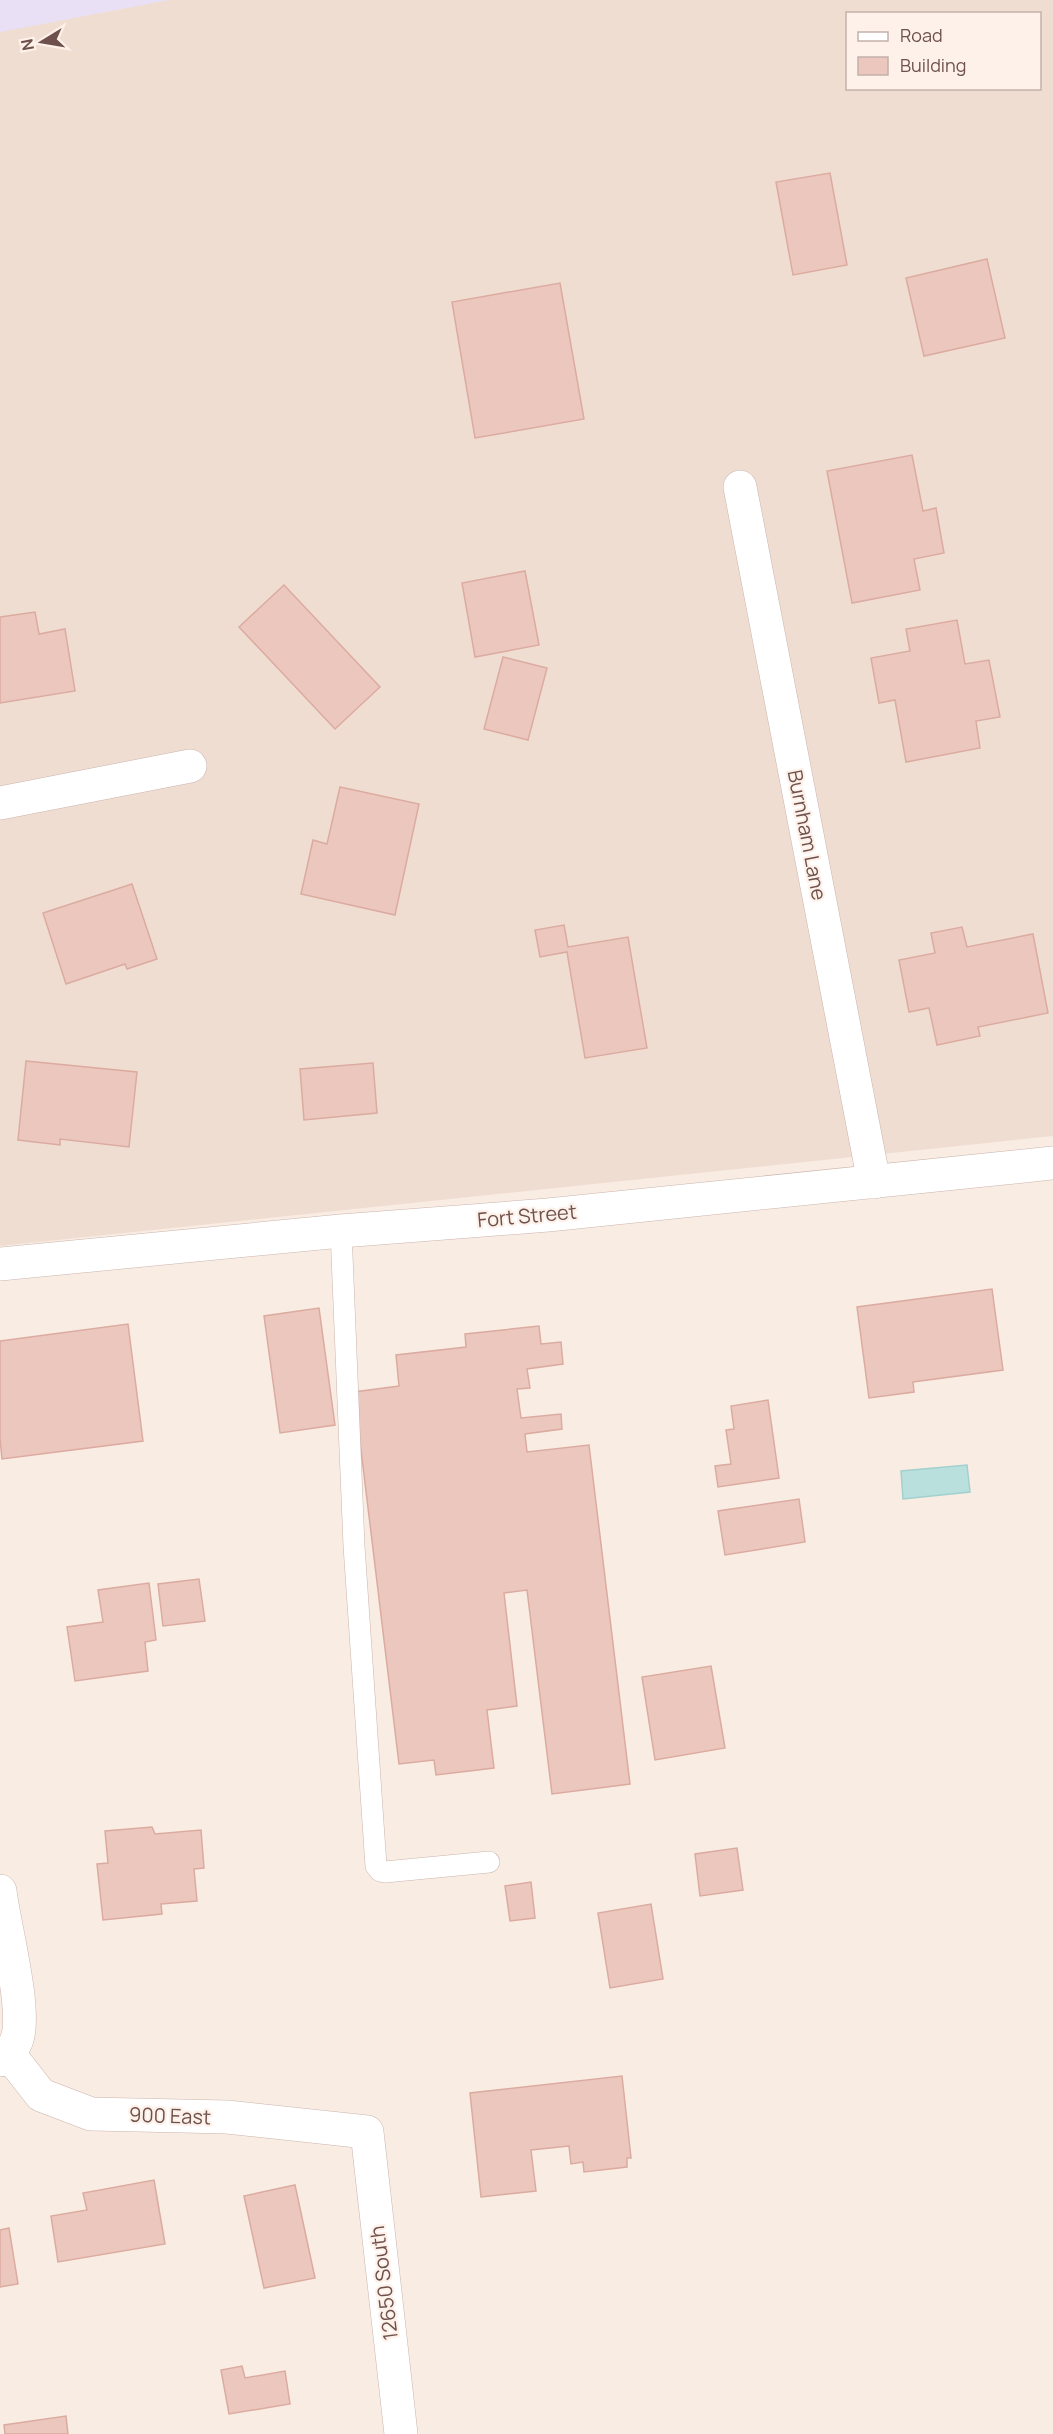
<svg xmlns="http://www.w3.org/2000/svg" width="1053" height="2434" font-family="Manrope,sans-serif">
<rect width="100%" height="100%" fill="#f9ece3"/>
<path fill="#f0ddd2" fill-rule="evenodd" d="M0,0H1053V1136L0,1246ZM848,14H1040V88H848Z"/>
<polygon fill="#e9e0f5" points="0,0 169,0 0,32"/>
<polygon fill="#bae0de" stroke="#a2d0ce" stroke-width="1.5" points="967,1465 970,1492 903,1499 901,1471"/>
<g fill="#ebc7be" stroke="#dcaba0" stroke-width="1.5">
<polygon points="830,173 847,265 793,275 776,182"/>
<polygon points="987,259 1005,338 924,356 906,278"/>
<polygon points="560,283 584,419 475,438 452,302"/>
<polygon points="912,455 923,511 936,508 944,553 914,559 920,590 852,603 827,471"/>
<polygon points="525,571 539,645 475,657 462,583"/>
<polygon points="284,585 380,687 335,729 239,627"/>
<polygon points="35,612 39,634 65,629 75,691 0,703 0,617"/>
<polygon points="957,620 965,664 989,660 1000,717 976,721 980,748 906,762 895,700 879,703 871,658 910,651 906,629"/>
<polygon points="503,657 547,668 528,740 484,729"/>
<polygon points="340,787 419,804 395,915 301,894 313,840 327,844"/>
<polygon points="132,884 157,959 127,969 125,964 66,984 43,913"/>
<polygon points="564,925 568,947 628,937 647,1048 585,1058 567,952 540,957 535,930"/>
<polygon points="962,927 967,947 1033,934 1048,1013 978,1027 980,1036 937,1045 929,1008 909,1012 899,960 935,953 931,933"/>
<polygon points="26,1061 137,1072 129,1147 60,1139 60,1145 18,1140"/>
<polygon points="373,1063 377,1113 304,1120 300,1069"/>
<polygon points="992,1289 1003,1370 913,1382 914,1392 869,1398 857,1307"/>
<polygon points="319,1308 335,1425 280,1433 264,1316"/>
<polygon points="128,1324 143,1441 2,1459 0,1439 0,1341"/>
<polygon points="539,1326 541,1344 561,1342 563,1364 527,1369 530,1388 517,1389 521,1418 561,1414 562,1429 525,1434 527,1452 589,1445 630,1784 552,1794 527,1590 504,1593 517,1706 487,1710 494,1768 436,1775 434,1760 399,1764 354,1392 399,1386 396,1355 466,1347 465,1334"/>
<polygon points="768,1400 779,1478 718,1487 715,1466 731,1464 726,1430 734,1429 731,1406"/>
<polygon points="799,1499 805,1542 725,1555 718,1511"/>
<polygon points="199,1579 205,1621 163,1626 158,1584"/>
<polygon points="149,1583 156,1640 145,1642 148,1671 75,1681 67,1627 103,1622 98,1590"/>
<polygon points="711,1666 725,1748 655,1760 642,1677"/>
<polygon points="152,1827 155,1834 201,1830 204,1868 194,1869 197,1901 161,1904 162,1914 103,1920 97,1864 108,1863 105,1831"/>
<polygon points="737,1848 743,1890 700,1896 695,1854"/>
<polygon points="531,1882 535,1918 510,1921 505,1886"/>
<polygon points="651,1904 663,1979 610,1988 598,1913"/>
<polygon points="622,2076 631,2158 627,2158 627,2167 584,2172 583,2162 571,2164 569,2146 531,2150 536,2191 481,2197 470,2093"/>
<polygon points="154,2180 165,2244 58,2262 51,2216 87,2210 83,2193"/>
<polygon points="295,2185 315,2278 264,2288 244,2196"/>
<polygon points="9,2228 18,2284 0,2287 0,2230"/>
<polygon points="242,2366 245,2378 285,2371 290,2404 229,2414 221,2370"/>
<polygon points="66,2416 68,2434 5,2434 4,2425"/>
</g>
<g fill="none" stroke-linecap="round" stroke-linejoin="round">
<g stroke="#cbb5ae" stroke-width="22">
<polyline id="service" points="341,1231 354,1546 376,1866 380,1871 385,1872 489,1862"/>
</g>
<g stroke="#cbb5ae" stroke-width="34">
<g id="minor">
<polyline points="740,487 874,1182"/>
<polyline points="0,803 190,766"/>
<path d="M0,1891C4,1925 27,2010 17,2039C15,2047 7,2054 0,2060"/>
<polyline points="8,2053 41,2095 91,2114 227,2117 367,2132 401,2434"/>
</g>
</g>
<g stroke="#cbb5ae" stroke-width="34">
<polyline id="tertiary" points="0,1264 341,1231 548,1215 1053,1163"/>
</g>
<use href="#service" stroke="#fff" stroke-width="21"/>
<use href="#minor" stroke="#fff" stroke-width="33"/>
<use href="#tertiary" stroke="#fff" stroke-width="33"/>
</g>
<g text-anchor="middle" stroke-width="4.5" stroke-linejoin="round" paint-order="stroke">
<g font-size="20" fill="#6e514c" stroke="#fdf1e9">
<text transform="translate(807 835) rotate(79)" y="7">Burnham Lane</text>
<text transform="translate(527 1216) rotate(-5)" y="7">Fort Street</text>
<text transform="translate(170 2116) rotate(2)" y="7">900 East</text>
<text transform="translate(384 2283) rotate(-97)" y="7">12650 South</text>
</g>
</g>
<rect x="846" y="12" width="195" height="78" fill="#fdf1e9" stroke="#c4b1aa" stroke-width="1.5"/>
<rect x="858" y="32" width="30" height="9" fill="#ffffff" stroke="#c4b1aa" stroke-width="1.5"/>
<text x="900" y="42" font-size="18" fill="#6e514c">Road</text>
<rect x="858" y="57" width="30" height="18" fill="#ebc7be" stroke="#c4b1aa" stroke-width="1.5"/>
<text x="900" y="72" font-size="18" fill="#6e514c">Building</text>
<g transform="translate(42 42) rotate(259)" stroke="#fdf1e9" stroke-width="4.5" paint-order="stroke">
<path d="M0-4.5L10 22L0 15L-10 22Z" fill="#6e514c"/>
<text y="-9" font-size="16" font-weight="bold" text-anchor="middle" fill="#6e514c">N</text>
</g>
</svg>
